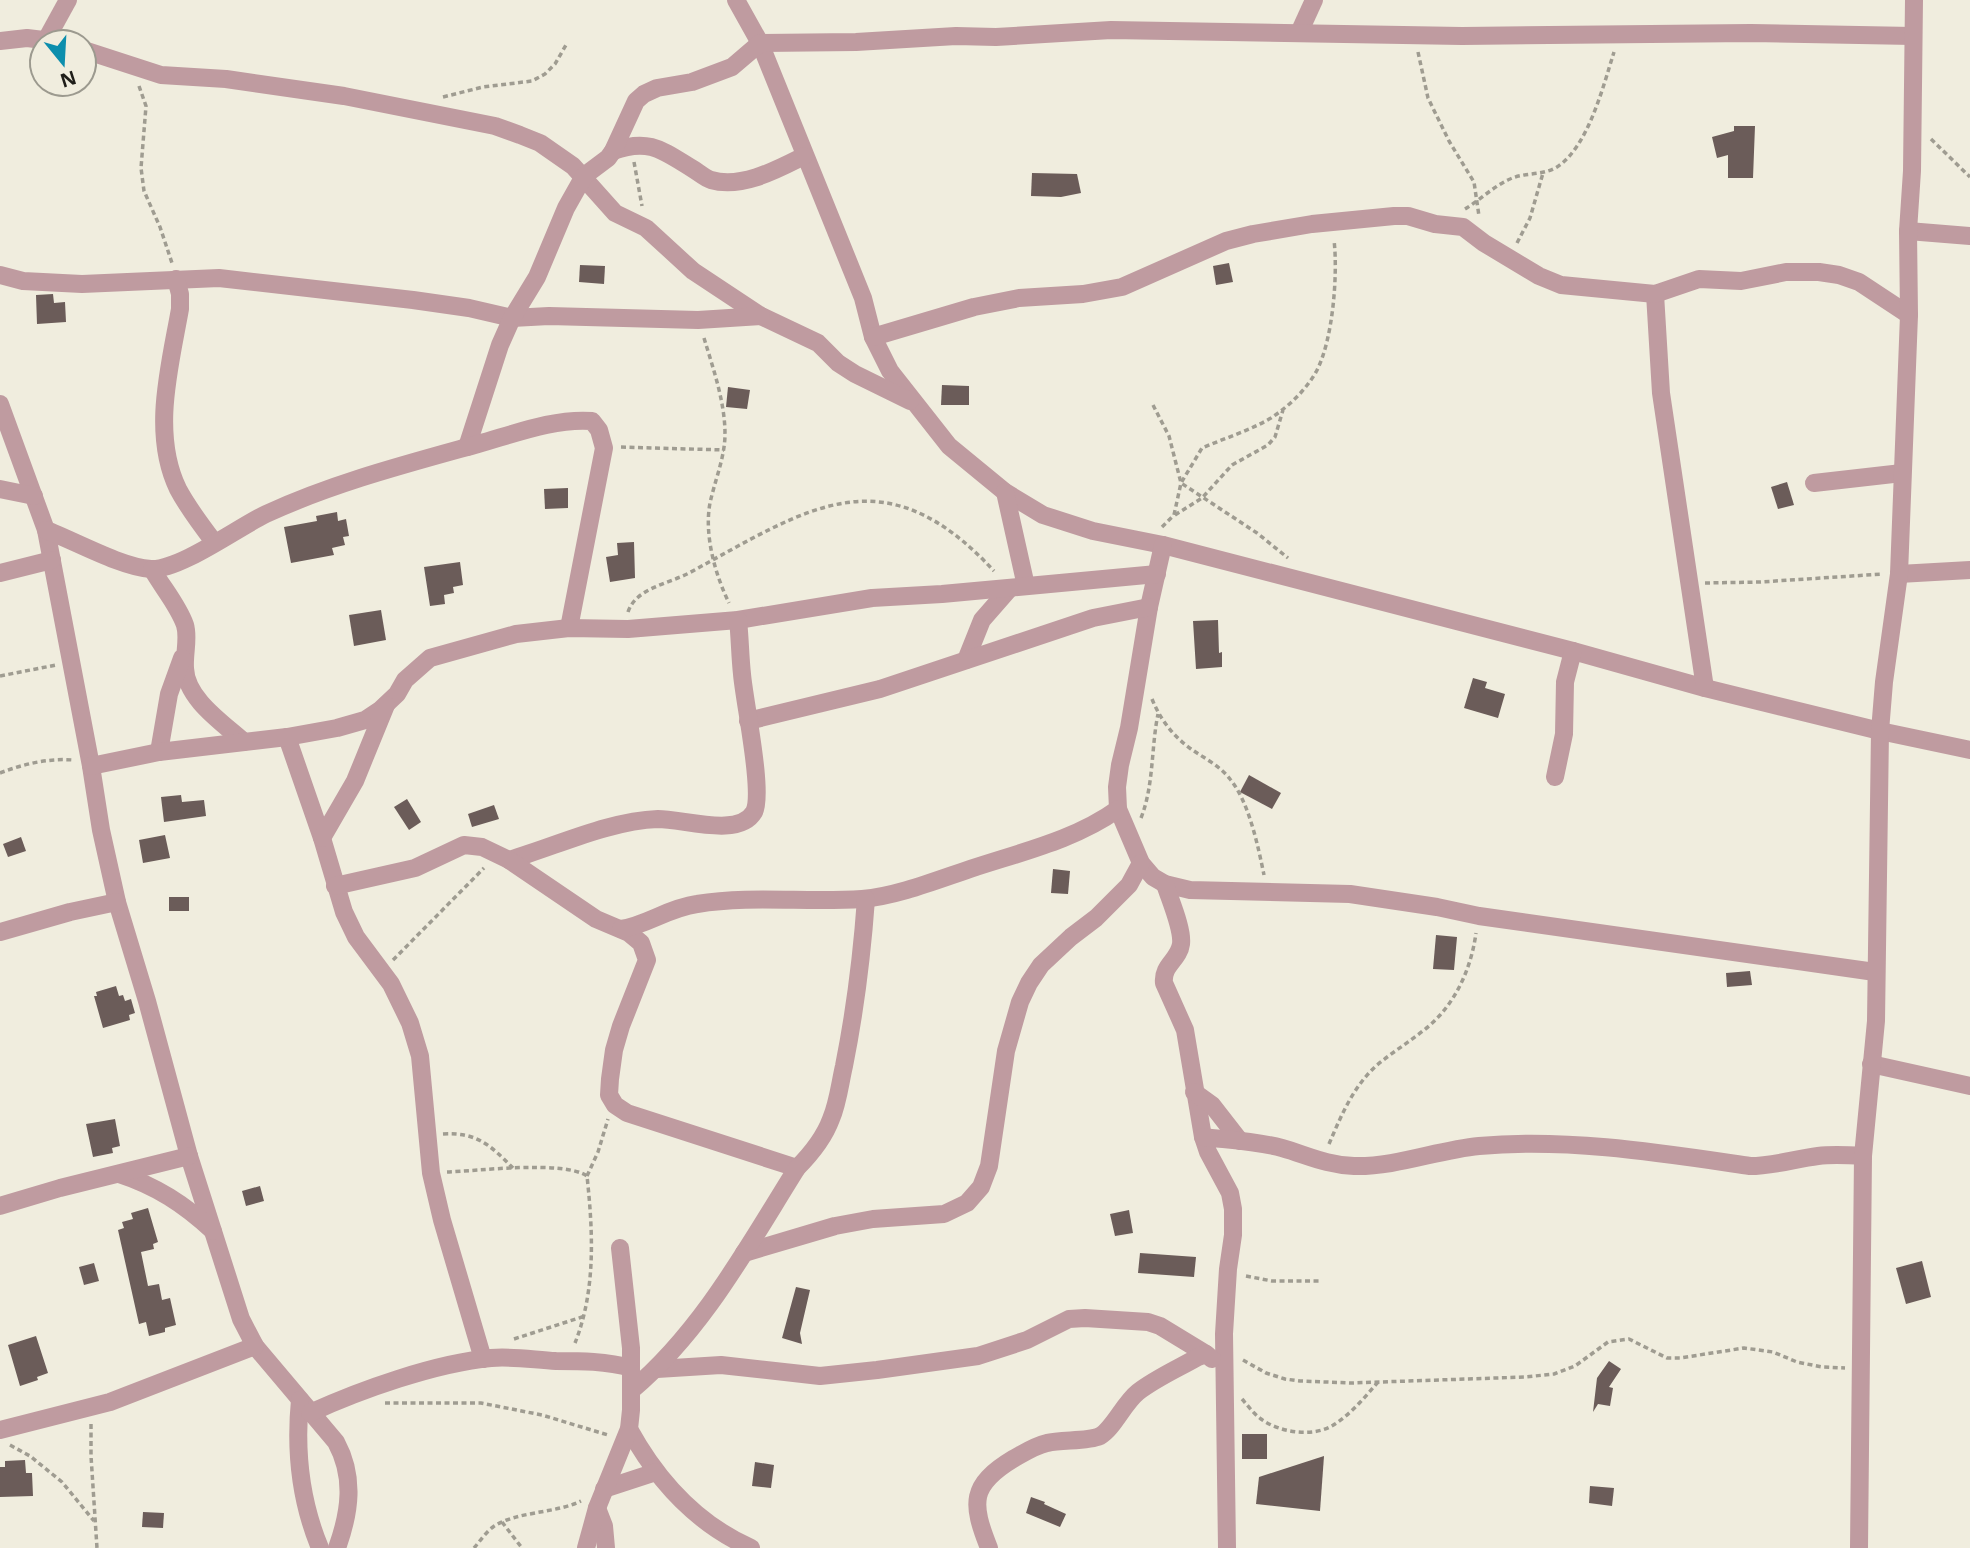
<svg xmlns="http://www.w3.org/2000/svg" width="1970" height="1548" font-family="'Noto Sans',sans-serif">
<rect width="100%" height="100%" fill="#f0edde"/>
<g fill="#6b5c59">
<polygon points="1734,126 1755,126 1753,178 1728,178 1728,155 1717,158 1712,137 1734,131"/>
<polygon points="1032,173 1077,174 1081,193 1061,197 1031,196"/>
<polygon points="1229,263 1233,282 1216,285 1213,266"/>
<polygon points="580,265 605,266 604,284 579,282"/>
<polygon points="53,294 54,303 65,302 66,322 37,324 36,295"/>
<polygon points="942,385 969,386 969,405 941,405"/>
<polygon points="728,387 750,390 747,409 726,407"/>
<polygon points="1787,482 1794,505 1778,509 1771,487"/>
<polygon points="568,488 568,508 545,509 544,489"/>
<polygon points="337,512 338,521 346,519 349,536 343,537 345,545 332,548 334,555 291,563 284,527 317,521 316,516"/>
<polygon points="634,542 635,578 610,582 606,557 618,555 617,543"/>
<polygon points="460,562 463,585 453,587 454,593 444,595 445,604 430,606 424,567"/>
<polygon points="381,610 386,640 354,646 349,615"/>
<polygon points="1218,620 1219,653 1222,652 1222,667 1196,669 1193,621"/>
<polygon points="1473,678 1487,682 1485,688 1505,694 1498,718 1464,708"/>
<polygon points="1249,775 1281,793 1272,809 1240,792"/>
<polygon points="181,795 182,802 204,800 206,816 164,822 161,797"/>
<polygon points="407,799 421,822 409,830 394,807"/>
<polygon points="494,805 499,819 472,827 468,814"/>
<polygon points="165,835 170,858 143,863 139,840"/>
<polygon points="21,837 26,851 8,857 3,844"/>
<polygon points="1053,869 1070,871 1068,894 1051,893"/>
<rect x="169" y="897" width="20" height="14"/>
<polygon points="1436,935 1457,937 1454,970 1433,969"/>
<polygon points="1750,971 1752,985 1727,987 1726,973"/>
<polygon points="116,986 119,996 123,995 125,1001 131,999 135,1013 129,1015 130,1020 103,1028 94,996 97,996 96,992"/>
<polygon points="115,1119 120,1146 112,1148 113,1153 93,1157 86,1124"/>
<polygon points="260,1186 264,1201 246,1206 242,1191"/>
<polygon points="148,1208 158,1242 153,1244 154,1249 141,1252 148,1286 159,1284 162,1300 170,1298 176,1325 165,1328 165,1332 149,1336 146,1322 139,1324 118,1230 124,1228 122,1222 133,1219 131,1213"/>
<polygon points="1129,1210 1133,1233 1115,1236 1110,1214"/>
<polygon points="1140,1253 1196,1257 1194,1277 1138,1273"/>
<polygon points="1922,1261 1931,1297 1906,1304 1896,1268"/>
<polygon points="94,1263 99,1281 84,1285 79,1267"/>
<polygon points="796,1287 810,1290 800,1333 802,1344 782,1338"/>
<polygon points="36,1336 48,1373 37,1377 38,1380 20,1386 8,1345"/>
<polygon points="1609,1361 1621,1369 1609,1387 1613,1388 1610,1406 1598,1404 1593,1412 1597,1378"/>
<rect x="1242" y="1434" width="25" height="25"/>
<polygon points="1324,1456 1320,1511 1256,1504 1259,1477"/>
<polygon points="25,1460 26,1473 32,1473 33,1496 0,1497 0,1467 5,1467 5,1461"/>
<polygon points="755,1462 774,1465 771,1488 752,1486"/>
<polygon points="1590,1486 1614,1488 1612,1506 1589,1503"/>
<polygon points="1031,1497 1045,1502 1044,1504 1066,1514 1060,1527 1026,1513"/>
<polygon points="143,1512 164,1513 163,1528 142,1527"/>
</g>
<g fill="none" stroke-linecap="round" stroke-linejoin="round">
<g stroke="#9f9c91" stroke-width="3.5" stroke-dasharray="5 3.5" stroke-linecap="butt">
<polyline points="1418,52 1428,98 1449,141 1474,182 1479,216"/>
<polyline points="139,86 146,106 141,168 144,191 160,227 172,263"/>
<polyline points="443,97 483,87 532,81 545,74 555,64 566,45"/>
<polyline points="1931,139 1970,177"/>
<polyline points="634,162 642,206"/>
<path d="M1465,209C1480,200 1494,186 1510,179C1525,172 1542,176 1557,167C1588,147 1603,87 1614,52"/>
<polyline points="1517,243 1530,218 1543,173"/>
<path d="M704,338C713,368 725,402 725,434C725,457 715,480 710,503C704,535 715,574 729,603"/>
<polyline points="1153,405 1169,436 1181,483 1257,533 1288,558"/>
<polyline points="621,447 724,450"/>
<polyline points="1175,515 1202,498 1232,465 1268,445 1275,437 1283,410"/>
<path d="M1162,527L1174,515L1181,483L1202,448C1225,438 1249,431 1271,418C1289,406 1305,391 1316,372C1333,341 1338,274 1334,240"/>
<polyline points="1705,583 1760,582 1883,574"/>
<path d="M628,612C636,588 668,584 689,573C807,509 883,451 994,571"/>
<polyline points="0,676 56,665"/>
<path d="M1152,699C1160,719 1173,736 1191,749C1204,758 1220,766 1230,779C1249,802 1258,846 1264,875"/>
<path d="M0,773C23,764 49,758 73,760"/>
<path d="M1141,818C1154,785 1151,748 1158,714"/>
<polyline points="393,960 484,868"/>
<path d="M443,1134C477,1132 490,1145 513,1168"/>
<path d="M1329,1144C1341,1116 1353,1087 1376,1066C1391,1053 1408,1043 1424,1030C1454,1007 1471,970 1476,933"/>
<path d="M447,1172C477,1171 564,1160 587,1176C593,1232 596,1290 575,1343"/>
<polyline points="587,1176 598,1152 608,1119"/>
<polyline points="1246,1276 1272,1281 1322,1281"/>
<polyline points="514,1339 585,1316"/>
<polyline points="1243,1360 1266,1373 1285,1379 1300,1381 1351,1383 1525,1377 1554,1374 1575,1366 1608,1342 1629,1339 1667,1358 1680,1358 1744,1348 1773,1352 1797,1362 1822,1367 1845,1368"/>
<path d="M1242,1399C1248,1406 1254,1414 1261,1419C1280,1433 1315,1438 1335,1424C1352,1413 1365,1397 1378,1382"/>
<polyline points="385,1403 481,1403 542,1415 608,1435"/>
<polyline points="91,1424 91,1456 97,1548"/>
<polyline points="10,1445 30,1456 62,1482 94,1521"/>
<polyline points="502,1522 522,1548"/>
<path d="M474,1548C480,1541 486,1532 493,1527C516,1511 554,1514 581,1501"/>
</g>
<g stroke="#bf9ba0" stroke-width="18">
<polyline points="736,0 760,43 863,298 873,337 890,371 949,446 1005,492 1043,515 1093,531 1163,545 1573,651 1705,688 1880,731 1970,750"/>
<polyline points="1299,33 1314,0"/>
<polyline points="46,40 68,0"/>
<polyline points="0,41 27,38 60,42"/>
<polyline points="84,50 161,75 226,79 344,96 495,126 520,135 540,143 573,166 615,213 646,228 693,271 761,316 818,343 838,363 855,374 910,401"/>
<path d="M613,151C649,138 662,150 693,169C698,172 705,178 711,180C742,189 778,169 804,156"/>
<polyline points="1908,231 1970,236"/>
<polyline points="0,275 23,281 82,284 219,278 413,300 469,308 512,318 549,316 698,320 761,316"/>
<path d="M176,279L180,294V309C170,366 151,433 178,489C188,508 201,525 214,542"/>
<polyline points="1655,294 1661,393 1705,688"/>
<polyline points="873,337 974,307 1019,298 1083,294 1122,287 1226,241 1253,234 1312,224 1394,216 1408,216 1435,224 1463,227 1484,243 1539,276 1561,285 1655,294 1699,279 1741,281 1786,272 1819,272 1839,275 1859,282 1909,315"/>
<path d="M0,404L46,530L91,766L101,830L117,902L147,1001L189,1156L241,1319L255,1346L336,1442C355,1477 350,1512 337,1548"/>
<polyline points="467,447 500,345 512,318 537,277 566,208 584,176 608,158 613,151 636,101 644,94 657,88 692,82 732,67 760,43 856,42 956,36 996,37 1111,30 1462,36 1751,33 1913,36"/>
<polyline points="1814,483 1902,473"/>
<polyline points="0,489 34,496"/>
<polyline points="1005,492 1026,586"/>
<path d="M46,530C75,541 121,567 151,569C180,570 237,528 266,514C333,483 406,464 478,444C514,434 555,418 592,421L599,430L604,448L569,628"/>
<polyline points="1163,545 1149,607 1129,728 1120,765 1117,787 1118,809 1141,863 1153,877 1165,884 1190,890 1350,894 1437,907 1479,916 1875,972"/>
<path d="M152,569C162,587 178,605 185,625C189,638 184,653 185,668C186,699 223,723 244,742"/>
<polyline points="0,573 52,560"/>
<polyline points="1899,574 1970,570"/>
<polyline points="966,660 982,620 1010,588"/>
<polyline points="748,721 880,689 1093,618 1149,607"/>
<polyline points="287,737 322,838 344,912 356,937 391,984 410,1023 420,1056 431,1173 442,1220 483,1359"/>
<polyline points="159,752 169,694 182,658"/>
<polyline points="91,766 159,752 287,737 337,728 365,720 380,710 397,694 405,680 430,658 516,634 569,628 628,629 738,620 872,598 942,594 1157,574"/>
<polyline points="1555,777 1564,734 1565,682 1573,651"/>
<polyline points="322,838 355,781 386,705"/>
<path d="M509,860C557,846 608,821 658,819C684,819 739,838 754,812C764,793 744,700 742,674C740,656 740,638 738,620"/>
<path d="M1165,884C1170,900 1183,929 1181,944C1179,960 1162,965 1164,983L1185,1030L1203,1137L1208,1152L1230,1193L1233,1209V1235L1228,1269L1224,1334L1227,1548"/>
<polyline points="335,886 415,868 464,845 482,847 509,860 596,919 629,933 641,943 647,960 621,1026 614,1050 610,1079 609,1095 615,1105 627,1113 797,1168"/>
<path d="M621,929C647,925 668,908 697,904C752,895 807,903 862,899C897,896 937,880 970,869C1021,852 1075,840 1118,809"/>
<polyline points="0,932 70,912 117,902"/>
<polyline points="1871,1064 1970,1086"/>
<polyline points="1194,1092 1212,1105 1240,1141"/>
<path d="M1203,1137C1229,1140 1256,1141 1282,1148C1307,1155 1326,1165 1354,1166C1397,1167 1437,1150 1479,1146C1569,1138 1661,1153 1750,1166C1773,1166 1795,1159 1818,1156C1833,1154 1848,1155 1863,1156"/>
<path d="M119,1174C156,1186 184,1204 213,1231"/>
<polyline points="0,1206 60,1188 189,1156"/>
<polyline points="744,1253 835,1226 873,1219 944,1214 967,1203 981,1187 989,1166 1006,1051 1020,1002 1029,983 1041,965 1071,937 1096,918 1129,885 1141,863"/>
<polyline points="657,1369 721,1365 820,1376 877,1370 978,1356 1027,1340 1069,1319 1085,1318 1148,1322 1160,1326 1206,1354"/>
<path d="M632,1390C703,1330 748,1246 797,1168C812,1153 824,1138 831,1119C838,1103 840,1083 844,1066C855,1011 862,955 866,899"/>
<path d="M300,1400C295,1451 300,1500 320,1548"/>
<path d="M310,1413C360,1390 436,1363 491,1358C512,1356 535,1360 556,1361C580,1361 607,1361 631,1368"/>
<path d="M629,1429C657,1480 697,1524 751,1548"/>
<polyline points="0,1430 110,1402 255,1346"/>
<polyline points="604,1489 656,1472"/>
<polyline points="597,1508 604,1526 606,1548"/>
<polyline points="586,1548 597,1508 629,1429 631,1410 631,1348 620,1248"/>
<path d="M989,1548C971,1503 970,1485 1013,1459C1024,1453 1034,1446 1047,1443C1061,1439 1087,1442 1100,1436C1113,1429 1124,1403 1138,1392C1156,1378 1179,1368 1198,1357L1206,1354L1212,1359"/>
<polyline points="1859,1548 1863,1156 1876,1021 1880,731 1884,682 1899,574 1909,315 1908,231 1912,171 1914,0"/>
</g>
</g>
<g transform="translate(63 63) rotate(162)"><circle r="33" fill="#f0edde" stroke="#9c9a8f" stroke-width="2"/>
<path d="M0-5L12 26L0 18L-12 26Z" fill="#0c8ead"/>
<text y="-10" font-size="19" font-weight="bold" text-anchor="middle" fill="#1f1e19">N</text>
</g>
</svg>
